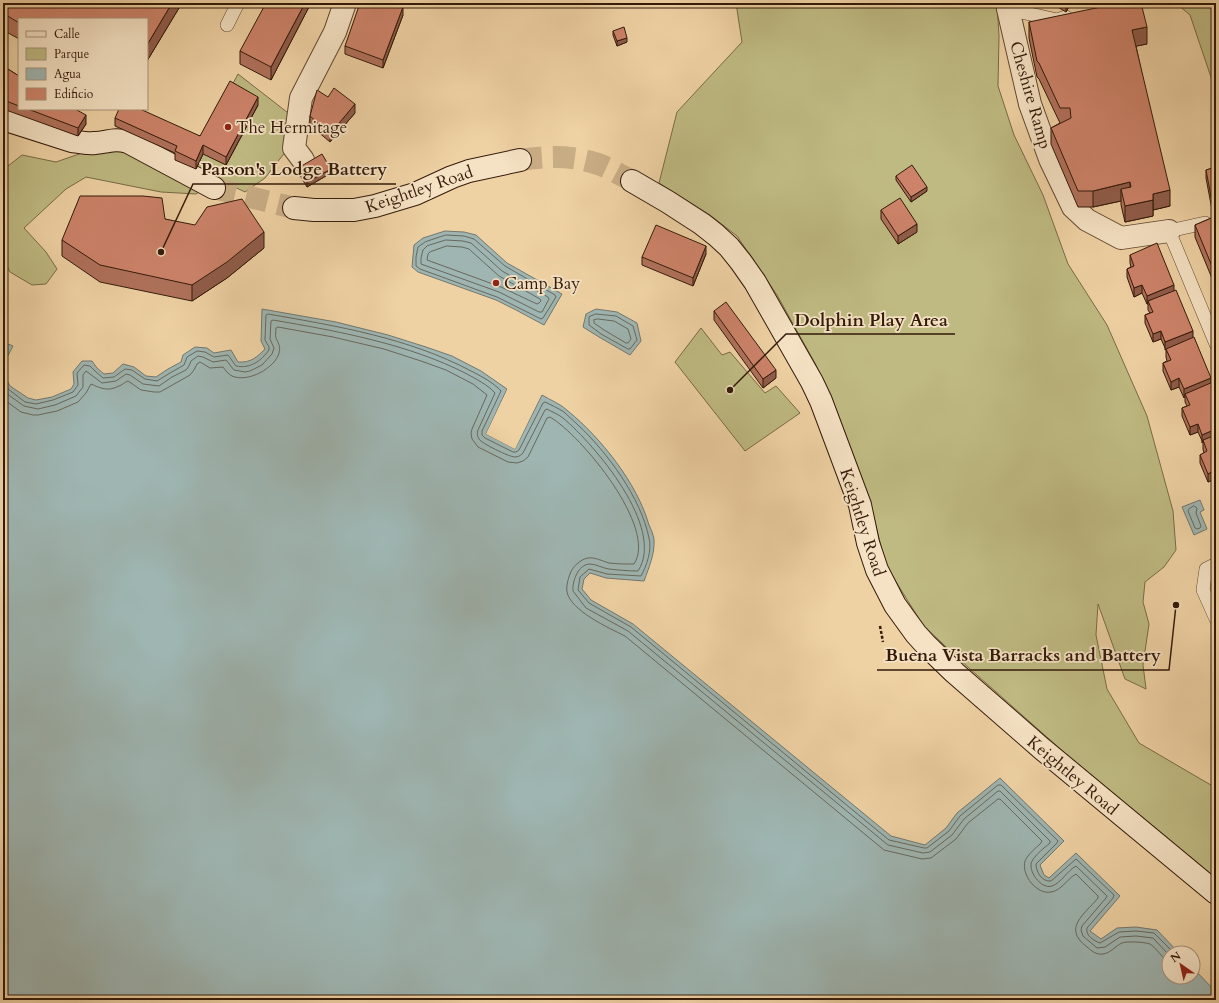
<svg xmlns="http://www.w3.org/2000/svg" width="1219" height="1003" font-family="Cardo,serif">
<rect width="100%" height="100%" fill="#efd2a4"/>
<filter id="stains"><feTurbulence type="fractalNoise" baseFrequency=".005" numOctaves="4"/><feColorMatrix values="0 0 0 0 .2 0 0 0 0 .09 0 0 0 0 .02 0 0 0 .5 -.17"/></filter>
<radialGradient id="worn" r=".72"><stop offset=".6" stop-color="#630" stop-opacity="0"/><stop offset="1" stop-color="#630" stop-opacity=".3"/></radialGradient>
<g fill="#bfba82" stroke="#796a46">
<polygon points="736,3 997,3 999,36 998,86 1014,135 1043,195 1068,264 1107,325 1147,416 1173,511 1176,550 1164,567 1145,582 1143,602 1149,624 1143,665 1146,689 1125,679 1098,604 1096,635 1107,689 1139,743 1216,788 1216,878 1066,754 960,660 923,625 886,566 873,514 816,365 777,295 737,236 710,215 659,183 677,112 742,42"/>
<polygon points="1176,3 1216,3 1216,92 1190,15"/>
<polygon points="238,74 292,116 290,146 265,178 245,192 196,169 230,89"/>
<polygon points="117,148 204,189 196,194 161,192 86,177 66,189 24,228 46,252 57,269 46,284 32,285 10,272 3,259 3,170 22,155 56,162 85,152"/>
<polygon points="701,328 722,355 730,352 765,393 776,386 800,413 745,451 675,362"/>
</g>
<g fill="#9eb5b1" stroke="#73776e">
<polygon points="445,231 464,232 476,235 507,263 562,294 544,325 516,310 496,300 418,272 412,267 414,245 423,238"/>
<path d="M262,309L336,322L388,335L426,347L452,356L481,371L507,389L486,434L515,449L542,395C550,400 561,404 568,411C601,438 637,483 649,525C651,529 653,534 654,539C655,554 649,567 644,581L606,578L590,573L584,579L582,589L591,600L633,624L891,836L925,845L946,828L957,813L1000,778L1064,841L1040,865L1044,875L1049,878L1076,853L1120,896L1090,931L1101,939L1117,928L1136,927L1157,930L1179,953H1169V977H1193V968L1216,992V1000H3V342L13,346L3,365L4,375L10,386L28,398L36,400L52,397L71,389L74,384L73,372L82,361H92L97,368L104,374L113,373L123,364L134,367L146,376L156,377L168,369L181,362L183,355L195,347L207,348L214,353L231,350L238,362C251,363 257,357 265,349L261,341Z"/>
<polygon points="596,309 617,312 637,323 641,341 630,355 599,337 583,327 586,314"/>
<polygon points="1200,500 1204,510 1200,512 1207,529 1194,535 1182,507"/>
</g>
<polygon fill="#efd2a4" points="508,388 509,390 488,433 514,446 540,394 542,393 515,449 486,434"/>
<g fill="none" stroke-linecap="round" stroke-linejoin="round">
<g stroke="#68685d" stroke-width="1">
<polygon points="446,235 464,236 474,239 505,266 555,295 556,297 543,318 541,319 497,297 420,269 416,266 416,257 418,247 425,242"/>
<polygon points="446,240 463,241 471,243 502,271 548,297 549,299 542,312 539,312 499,292 421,264 421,258 423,250 427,246"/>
<polygon points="447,246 462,247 469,249 499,276 540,299 541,301 539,303 537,304 501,287 427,260 428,254 430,252"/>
<polygon points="596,314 616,316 633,326 637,340 630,349 628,349 601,334 589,325 589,317"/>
<polygon points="598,319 614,321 628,329 631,339 628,343 626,343 604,330 594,323 594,320"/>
<path d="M3,382L8,389L25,402L36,404L53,400L73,392L78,385L77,373L84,365L90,366L95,371L103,378L114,377L125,369L132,370L145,379L157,381L170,373L184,365L187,357L197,351L205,352L214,357L228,355L236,366C250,369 261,361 269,350V347L265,340L266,315L268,314C337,326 409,338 471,371C481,376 494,383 501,391L482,431V435L485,438L513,452H516L519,450L543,403L545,402C551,405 558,408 564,412C569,416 573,421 578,425C607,452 641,498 649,538C652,550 647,565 641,576L607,574L589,569L580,577L578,590L589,603L631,627L889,840L924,848H927L949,831L960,816L998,785H1001L1058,841L1057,843L1036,864C1036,872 1042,882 1051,881L1076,859L1114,895L1113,898L1087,928C1085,935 1094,941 1100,943L1119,932L1136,931L1154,933L1174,953"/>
<path d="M3,391L24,406L38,409L55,405L76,396L83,387V375L86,371L102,383L116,381L126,374L130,375L143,384L159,386L172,377L186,370L189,366L191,361L198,356L203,357L213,362L226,360L234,370L245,372L250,371L262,365L272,354L274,348L270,339L271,321L273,320C337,331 409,344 467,374C476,379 488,385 495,393L478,430C477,433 477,436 479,439C481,443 509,457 515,457C518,457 520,456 523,453L545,410L547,409C552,412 558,414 563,418C595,445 666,528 638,571C628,571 618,570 609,569C602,568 596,564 590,564C578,564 572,582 573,591L586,608L628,631L888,845L923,853L930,852L952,835L964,819L998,791H1000L1050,841V843C1044,848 1036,854 1032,861C1027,870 1041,890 1052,886C1061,883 1068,870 1076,866L1107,896L1106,898L1082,926L1081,930L1083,936L1097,948L1105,947L1120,937L1136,936L1153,938L1169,955"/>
<path d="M3,399L21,412L33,415H38L57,411L78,402L86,393L91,384C100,388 108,392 119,386C122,385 125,382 128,381L141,390L154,392H160L190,375L194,370L197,364L200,362L210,368L223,367C226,371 228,374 232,376C248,383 275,368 279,353C281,346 278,343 276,338C275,335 276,331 276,328L278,327L333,337L384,349L421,361L446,370L473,384L487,395L472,429L471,433L472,439L478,447L508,462L517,463L523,461L528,457L547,418L550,417C581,435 658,528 634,564C626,564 617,564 609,563C602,561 595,557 588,558C581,559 572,567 570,574C568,579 566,587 567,592C571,611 609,628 625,636L884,850L922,859L931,858L956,839L968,823L998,799H1000L1042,841L1041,843C1036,848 1028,854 1025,861C1021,875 1037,895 1051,892C1061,891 1067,879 1076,874L1098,896V898C1084,915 1062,928 1087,947C1092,951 1096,955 1103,954C1111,953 1115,946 1122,943C1126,941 1145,942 1150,944C1154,946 1165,960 1169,964"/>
<polygon points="1194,506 1197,508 1196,513 1201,526 1200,528 1197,529 1195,528 1188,511 1189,509"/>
</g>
<g stroke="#c9ad85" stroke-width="22" stroke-dasharray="22 11" stroke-linecap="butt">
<path d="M520,160C547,156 572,155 598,164C609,168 621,175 632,181"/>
<polyline points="214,188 294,208"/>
</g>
<g stroke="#624830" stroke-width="14">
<g id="lane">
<polyline points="1008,9 1057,20 1066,17"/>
<polyline points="227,25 238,3"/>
<polyline points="1205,223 1169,231 1216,344"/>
<polyline points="1216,564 1206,569 1203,590 1216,619"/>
</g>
</g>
<g stroke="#624830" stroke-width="24">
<g id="street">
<polyline points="1007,3 1008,9 1030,104 1050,159 1073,207 1087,220 1121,238 1169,231"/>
<polyline points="303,160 294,148 301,98 335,32 345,3"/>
</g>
</g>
<g stroke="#331a09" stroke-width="24">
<g id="secondary">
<path d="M3,119L72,141C79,142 87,144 95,143C109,142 114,138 128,142L214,188"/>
<polyline points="632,181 668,202 702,224 716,235 729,247 741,262 755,282 812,382 821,401 860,505 868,543 877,570 895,605 916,634 926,645 955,673 1041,748 1216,893"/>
<polyline points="294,208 314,210 354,210 375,206 415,194 452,177 469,171 520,160"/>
</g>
</g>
<polyline stroke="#331a09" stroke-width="2.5" stroke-dasharray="3 2" stroke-linecap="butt" points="880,626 883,642"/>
<use href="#lane" stroke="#f5e2c4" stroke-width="13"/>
<use href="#street" stroke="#f5e2c4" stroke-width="22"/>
<use href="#secondary" stroke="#f5e2c4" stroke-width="22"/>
</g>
<g fill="#b0715b" stroke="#331a09">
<polygon points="3,3 182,3 147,61 147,19 19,19 19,39 3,30"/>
<polygon points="311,3 271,80 240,64 240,51"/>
<polygon points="1051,3 1071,3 1066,12"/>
<polygon points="403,15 383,68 345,54 345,46"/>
<polygon points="1029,22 1147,44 1136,46 1170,206 1153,210 1153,216 1125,222 1121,205 1121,201 1093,207 1078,207 1051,144 1051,128 1060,123 1039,79 1037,77 1029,38"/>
<polygon points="613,31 627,42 617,46 613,35"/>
<polygon points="3,66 19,76 19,109 75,109 86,124 78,136 6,110 3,108"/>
<polygon points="328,97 355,113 330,142 310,125 310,116"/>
<polygon points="258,105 226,165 203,154 196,169 175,160 175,153 115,126 115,118 200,136"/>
<polygon points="1216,167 1216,215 1213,215 1206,178 1206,170"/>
<polygon points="298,168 331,173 307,187 298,172"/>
<polygon points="896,176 927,191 911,202 896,180"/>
<polygon points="881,210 917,232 898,244 881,219"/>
<polygon points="1216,216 1216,288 1195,237 1195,225"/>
<polygon points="165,219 264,248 227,278 192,301 100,282 62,256 62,240"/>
<polygon points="706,254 693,286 642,265 642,257"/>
<polygon points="1130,255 1174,290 1211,383 1216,390 1216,480 1215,479 1208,482 1200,463 1200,455 1204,453 1203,449 1203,443 1198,432 1190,435 1182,416 1182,408 1187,406 1185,402 1185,397 1184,398 1179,387 1171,390 1163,371 1163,363 1167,361 1166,357 1166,350 1161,339 1153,342 1145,323 1145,315 1150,313 1148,310 1148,304 1147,304 1142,293 1134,297 1127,277 1127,269 1131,267 1130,263"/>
<polygon points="714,311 776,378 763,388 714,320"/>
</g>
<g fill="#905c4a" stroke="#331a09">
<polygon points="172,3 182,3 147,61 147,45"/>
<polygon points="305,3 311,3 271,80 271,67"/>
<polygon points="1066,3 1071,3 1066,12"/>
<polygon points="403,7 403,15 383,68 383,60"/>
<polygon points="1147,27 1147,44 1132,47 1132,30"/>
<polygon points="627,38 627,42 617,46 617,41"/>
<polygon points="258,97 258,105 226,165 226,157"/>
<polygon points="355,104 355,113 330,142 330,134"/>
<polygon points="86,115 86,124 78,136 78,128"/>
<polygon points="203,145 203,154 196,169 196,161"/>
<polygon points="331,169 331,173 307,187 307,182"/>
<polygon points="1130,182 1130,199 1121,189 1121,201 1093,207 1093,191"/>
<polygon points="927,187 927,191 911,202 911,197"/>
<polygon points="1170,190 1170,206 1153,210 1153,194"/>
<polygon points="1153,200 1153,216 1125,222 1125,206"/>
<polygon points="917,224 917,232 898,244 898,236"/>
<polygon points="264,232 264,248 227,278 192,301 192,285"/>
<polygon points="706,246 706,254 693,286 693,278"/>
<polygon points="1142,285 1142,293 1134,297 1134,288"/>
<polygon points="1174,285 1174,293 1148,301 1148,304 1147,304 1147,296"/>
<polygon points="1161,331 1161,339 1153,342 1153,334"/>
<polygon points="1193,331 1193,339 1165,350 1165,342"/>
<polygon points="776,370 776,378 763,388 763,379"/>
<polygon points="1179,378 1179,387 1171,390 1171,382"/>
<polygon points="1211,378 1211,387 1185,394 1185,397 1184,398 1184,389"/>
<polygon points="1198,424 1198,432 1190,435 1190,427"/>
<polygon points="1216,429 1216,437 1203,440 1202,443 1202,435"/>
<polygon points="1215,470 1215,479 1208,482 1208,474"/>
</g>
<g fill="#cd836a" stroke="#331a09">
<polygon points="3,3 172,3 147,45 147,19 19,19 19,23 3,13"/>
<polygon points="266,3 305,3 271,67 240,51"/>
<polygon points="360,3 392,3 403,7 383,60 345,46"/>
<polygon points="1120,3 1141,3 1147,27 1132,30 1170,190 1153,194 1153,200 1125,206 1121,189 1131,187 1130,182 1093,191 1078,191 1051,128 1071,118 1070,108 1060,108 1039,63 1037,61 1029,22"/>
<polygon points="624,27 627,38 617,41 613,31"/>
<polygon points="3,66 19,76 19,106 6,101 3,99"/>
<polygon points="230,81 258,97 226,157 203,145 196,161 175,151 177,146 115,118 119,109 140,109 200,136"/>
<polygon points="334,88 355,104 330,134 310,116 317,90 328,97"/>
<polygon points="28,109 75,109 86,115 78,128"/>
<polygon points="322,154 331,169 307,182 298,168"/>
<polygon points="912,165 927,187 911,197 896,176"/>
<polygon points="1216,167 1216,206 1213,207 1206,170"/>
<polygon points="80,196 143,196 162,198 165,219 195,225 207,207 242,199 264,232 227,262 192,285 100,265 62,240"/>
<polygon points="900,198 917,224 898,236 881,210"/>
<polygon points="1216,216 1216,276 1195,225"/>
<polygon points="656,225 706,246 693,278 642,257"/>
<polygon points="1157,243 1174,285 1147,296 1142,285 1134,288 1127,269 1134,266 1130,255"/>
<polygon points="1176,290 1193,331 1165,342 1161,331 1153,334 1145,315 1153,312 1148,301"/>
<polygon points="726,302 776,370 763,379 714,311"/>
<polygon points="1194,337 1211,378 1184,389 1179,378 1171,382 1163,363 1171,360 1166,349"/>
<polygon points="1213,382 1216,390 1216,429 1202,435 1198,424 1190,427 1182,408 1190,405 1185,394"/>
<polygon points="1216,435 1216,472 1215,470 1208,474 1200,455 1207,451 1203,440"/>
</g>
<g fill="#8f2418" stroke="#f5e2c4" stroke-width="1.5">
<circle cx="228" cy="127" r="4"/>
<circle cx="496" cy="283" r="4"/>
</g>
<g text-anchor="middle" stroke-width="3.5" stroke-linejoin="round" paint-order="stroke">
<g font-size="17" fill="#331a09" stroke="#f5e2c4">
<text transform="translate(1031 95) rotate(74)" y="6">Cheshire Ramp</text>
<text transform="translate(419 189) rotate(-19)" y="6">Keightley Road</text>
<text transform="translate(863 522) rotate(72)" y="6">Keightley Road</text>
<text transform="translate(1073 775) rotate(40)" y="6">Keightley Road</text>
</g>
<g font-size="17" fill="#331a09" stroke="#f5e2c4" text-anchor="start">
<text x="236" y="133">The Hermitage</text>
<text x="504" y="289">Camp Bay</text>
</g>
</g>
<path fill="none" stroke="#331a09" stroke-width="1.5" d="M161 252L193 184H396M730 390L786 334H955M1176 605L1169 670H877"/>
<g fill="#331a09" stroke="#f5e2c4" stroke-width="1.5">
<circle cx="161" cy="252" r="4"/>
<circle cx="730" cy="390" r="4"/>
<circle cx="1176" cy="605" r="4"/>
</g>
<g font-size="18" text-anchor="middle" font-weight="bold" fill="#331a09" stroke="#f5e2c4" stroke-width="3.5" stroke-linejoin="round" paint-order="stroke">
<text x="294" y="175">Parson's Lodge Battery</text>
<text x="871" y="326">Dolphin Play Area</text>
<text x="1023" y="661">Buena Vista Barracks and Battery</text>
</g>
<rect width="1219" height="1003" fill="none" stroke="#efd2a4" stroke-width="16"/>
<rect x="4" y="4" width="1211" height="995" fill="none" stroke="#331a09" stroke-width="2"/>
<rect x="8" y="8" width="1203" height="987" fill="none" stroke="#331a09"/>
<rect x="18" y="18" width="130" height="92" fill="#f5e2c4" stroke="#a79279"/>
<rect x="26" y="31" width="20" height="6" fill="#f5e2c4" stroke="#a79279"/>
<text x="54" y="38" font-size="12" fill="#331a09">Calle</text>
<rect x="26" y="48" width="20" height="12" fill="#bfba82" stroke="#a79279"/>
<text x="54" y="58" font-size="12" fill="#331a09">Parque</text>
<rect x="26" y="68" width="20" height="12" fill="#9eb5b1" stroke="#a79279"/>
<text x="54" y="78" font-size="12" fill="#331a09">Agua</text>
<rect x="26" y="88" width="20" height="12" fill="#cd836a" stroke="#a79279"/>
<text x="54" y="98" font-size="12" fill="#331a09">Edificio</text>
<g transform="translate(1181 965) rotate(326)"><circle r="19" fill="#f5e2c4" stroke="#a79279"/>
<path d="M0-3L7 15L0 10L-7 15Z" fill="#8f2418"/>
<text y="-6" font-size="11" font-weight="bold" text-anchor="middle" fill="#331a09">N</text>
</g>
<rect width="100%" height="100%" filter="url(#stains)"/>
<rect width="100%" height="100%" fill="url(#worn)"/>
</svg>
